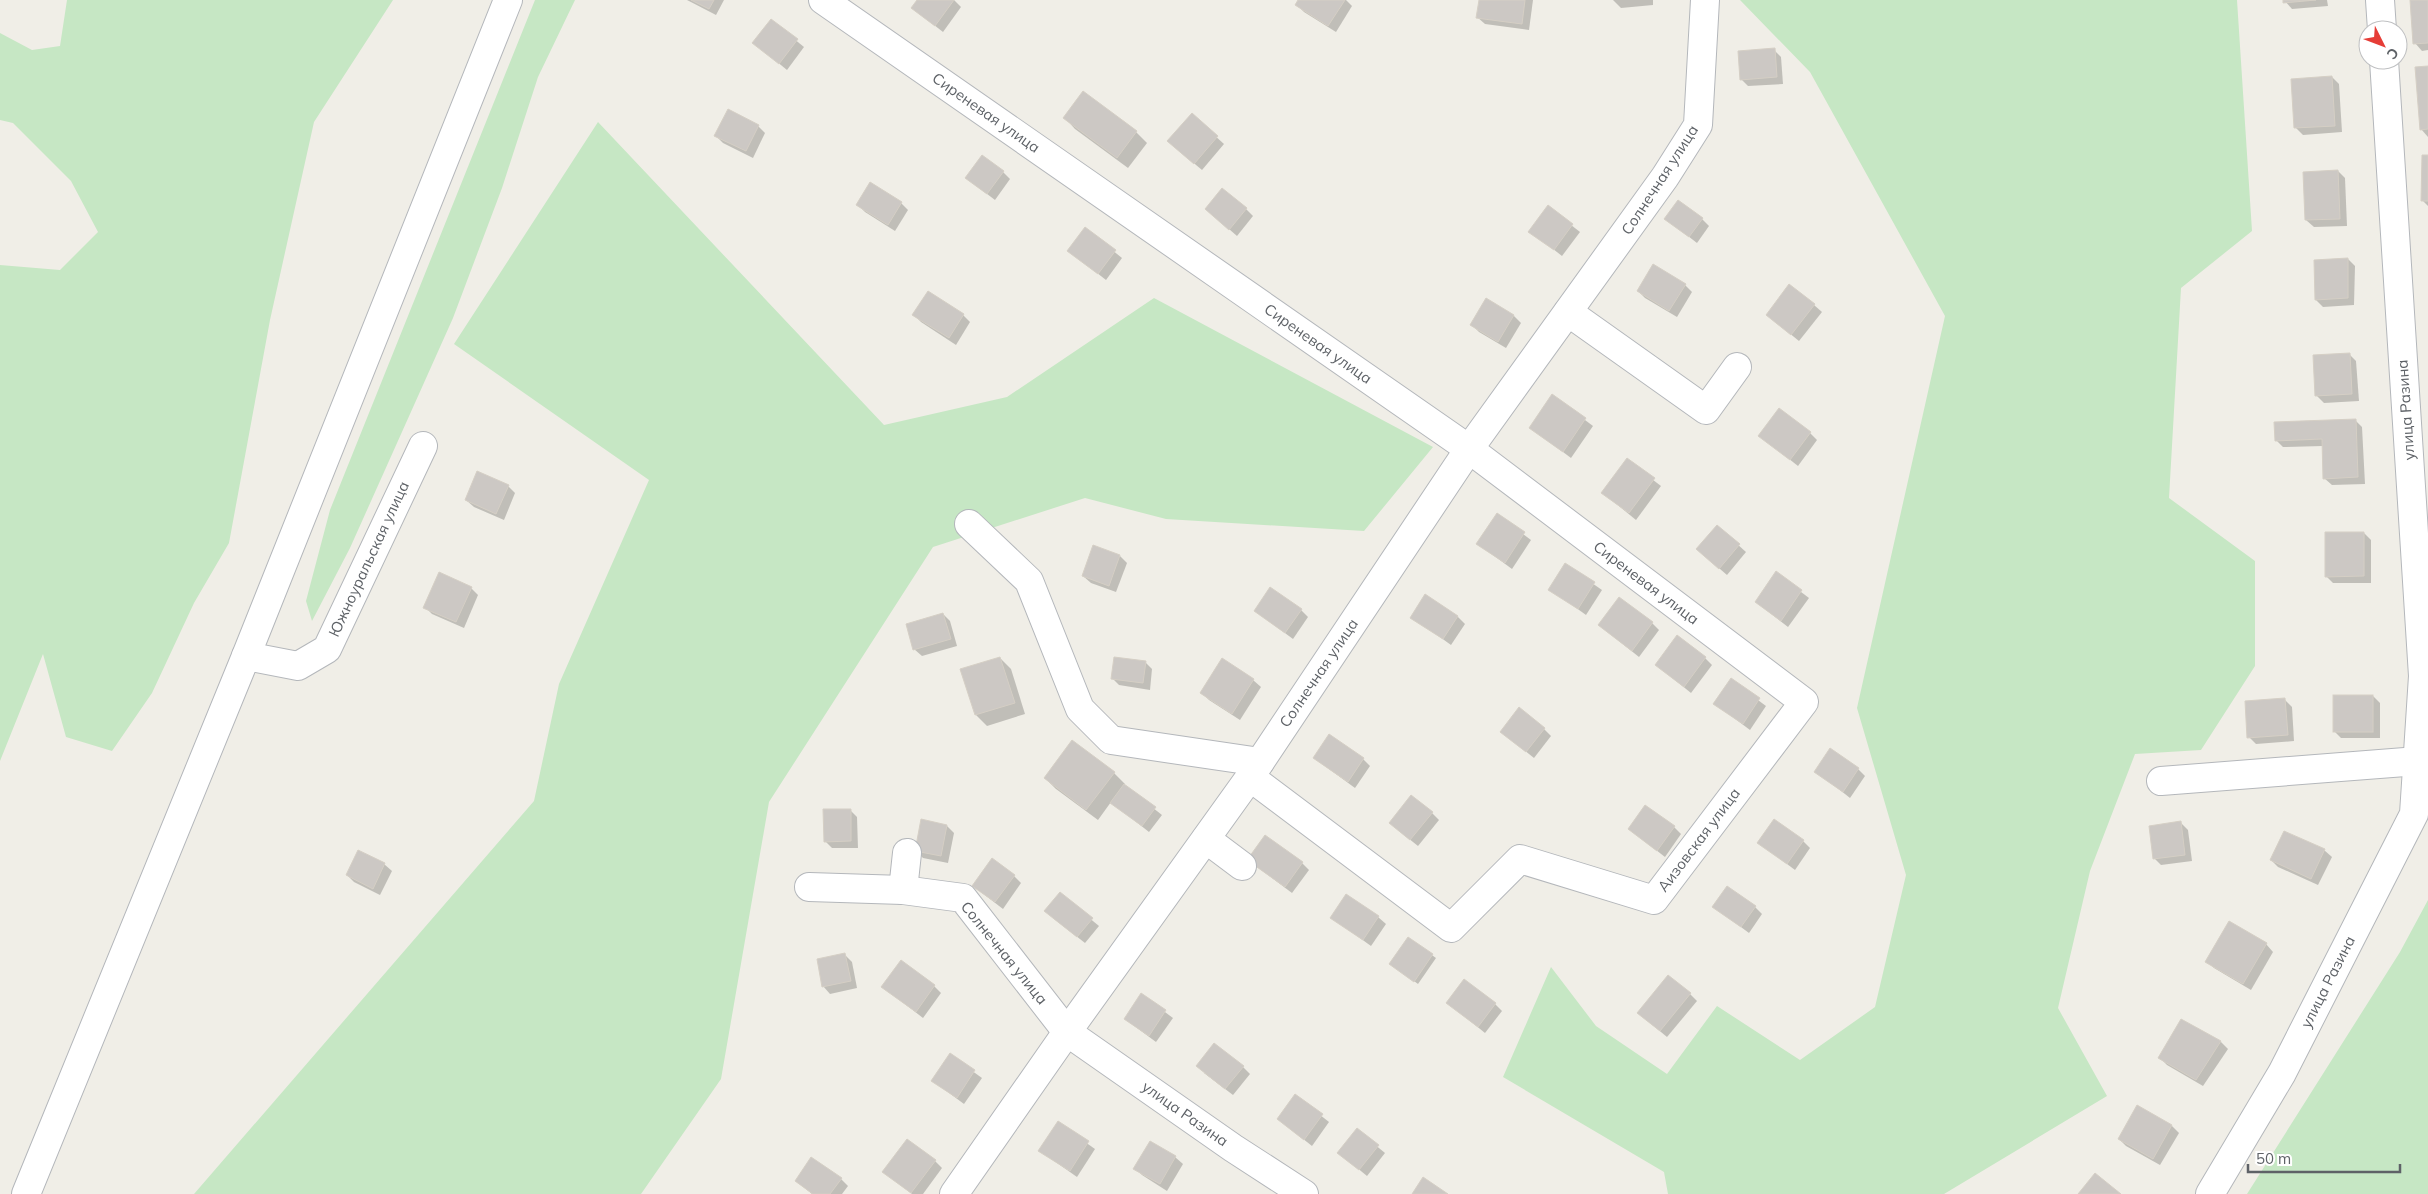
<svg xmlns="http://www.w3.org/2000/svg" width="2428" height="1194" font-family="Mulish,sans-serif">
<rect width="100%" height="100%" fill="#f0eee7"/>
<g fill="#c6e7c4">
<polygon points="67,0 393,0 314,122 270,320 229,543 194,603 152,693 112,751 66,737 43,654 0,761 0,265 60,270 98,232 71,181 13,123 0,120 0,33 32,50 60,46"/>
<polygon points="535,0 575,0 538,77 502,188 453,318 350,548 312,621 306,601 330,510"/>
<polygon points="1740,0 2237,0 2252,231 2181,288 2169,498 2255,561 2255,666 2201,750 2135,754 2090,871 2058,1008 2107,1096 1944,1194 1668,1194 1664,1172 1503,1077 1551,967 1596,1026 1667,1074 1717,1006 1800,1060 1875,1007 1906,875 1857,708 1945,316 1810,72"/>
<polygon points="598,122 884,425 1007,397 1154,298 1433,447 1364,531 1166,519 1085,498 933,547 769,802 721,1079 641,1194 194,1194 534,801 559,684 649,480 454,344"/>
<polygon points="2428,900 2428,1194 2247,1194 2400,952"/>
</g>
<g fill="#0003">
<polygon points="687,0 724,0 716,15"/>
<polygon points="919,0 954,0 961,7 943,32 920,14"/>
<polygon points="1300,0 1346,0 1352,6 1336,32 1304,12 1297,5"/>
<polygon points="1480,0 1533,0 1529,30 1485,24 1477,17"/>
<polygon points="1613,0 1653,0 1653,5 1621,8"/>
<polygon points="2284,0 2327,0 2328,6 2292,9"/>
<polygon points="2412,0 2428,0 2428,50 2422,51 2415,43"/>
<polygon points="772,21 804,47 787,70 754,43"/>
<polygon points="1774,50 1781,57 1783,84 1748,86 1741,79"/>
<polygon points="2428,67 2428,137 2421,129"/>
<polygon points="2332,77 2339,84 2342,132 2303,135 2296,128 2293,80"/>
<polygon points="1192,115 1224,144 1202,170 1176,148"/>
<polygon points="1065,118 1136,132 1147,143 1128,168 1075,129"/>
<polygon points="758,126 765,133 753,158 723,143 716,136"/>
<polygon points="2428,156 2428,206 2422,200"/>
<polygon points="2338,171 2345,178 2347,226 2314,227 2306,220"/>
<polygon points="1003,172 1010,179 995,200 966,178"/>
<polygon points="901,203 908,210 895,231 865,212 858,205"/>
<polygon points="1548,207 1580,232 1562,256 1530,231"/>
<polygon points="1206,209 1246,209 1253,216 1237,236"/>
<polygon points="1666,219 1702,219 1709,226 1697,243"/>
<polygon points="1086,229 1122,258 1106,280 1069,251"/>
<polygon points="2348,259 2355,266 2354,305 2323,307 2316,300"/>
<polygon points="1685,285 1692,292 1677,317 1645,298 1638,291"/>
<polygon points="1486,300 1514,316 1521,323 1506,348 1479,332 1472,325"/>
<polygon points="1814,305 1822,312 1799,341 1767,315"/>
<polygon points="914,315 963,315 970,322 956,345 921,322"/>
<polygon points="2349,354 2356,361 2359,401 2324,403 2316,395"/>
<polygon points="1553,396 1593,426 1571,458 1531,428"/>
<polygon points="2355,420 2362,427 2365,484 2332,485 2324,478 2323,446 2283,447 2276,440"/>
<polygon points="1810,433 1817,440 1798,466 1760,436"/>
<polygon points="1627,460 1661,486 1636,520 1603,493"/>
<polygon points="508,486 515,493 504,520 474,507 466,500"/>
<polygon points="1497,515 1531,540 1512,569 1478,544"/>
<polygon points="1717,526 1746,552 1727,575 1705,556"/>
<polygon points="2364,533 2371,540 2371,583 2333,583 2326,576"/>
<polygon points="1120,556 1127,563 1116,592 1091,583 1083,576"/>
<polygon points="1566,565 1602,590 1586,615 1550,589"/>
<polygon points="1776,573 1809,598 1788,627 1756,602"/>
<polygon points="471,588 478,595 464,628 432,614 425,607"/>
<polygon points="1301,610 1308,617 1293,639 1255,611"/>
<polygon points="943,614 950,621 957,646 922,656 914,649"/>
<polygon points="1412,617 1458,617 1465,624 1451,645"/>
<polygon points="1652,623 1659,630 1639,657 1599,625"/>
<polygon points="1000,658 1011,669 1025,714 987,726 976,715 962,670"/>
<polygon points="1705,658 1712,665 1691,693 1664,671"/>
<polygon points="1145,662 1152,669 1150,690 1119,685 1112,678"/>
<polygon points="1253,680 1261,687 1240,720 1209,700 1202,693"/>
<polygon points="1731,680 1766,706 1750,730 1714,703"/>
<polygon points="2373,696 2380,703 2380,738 2341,738 2334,731"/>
<polygon points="2285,700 2292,707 2294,741 2256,744 2249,737"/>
<polygon points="1544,729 1551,736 1534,758 1501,732"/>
<polygon points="1314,758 1363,759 1370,766 1355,788"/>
<polygon points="1858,769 1865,776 1850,798 1816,771"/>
<polygon points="1114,773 1125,784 1124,785 1162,815 1149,832 1111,802 1098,820 1056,789 1045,778"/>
<polygon points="850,810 857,817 858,848 832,848 825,841"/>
<polygon points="1432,813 1439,820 1418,846 1398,830"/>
<polygon points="922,821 947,826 954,833 948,863 923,858 916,851"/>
<polygon points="2181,823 2188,830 2192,861 2161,865 2154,858"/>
<polygon points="1674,827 1681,834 1665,857 1629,829"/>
<polygon points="1803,841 1810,848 1795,870 1759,843"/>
<polygon points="2324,850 2332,857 2318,885 2278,867 2271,860"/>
<polygon points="359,852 384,864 392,871 380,895 354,882 347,875"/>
<polygon points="1248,860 1302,863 1309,870 1292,893"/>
<polygon points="1014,876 1021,883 1003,909 973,886"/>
<polygon points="1060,894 1099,926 1085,943 1053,918"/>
<polygon points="1714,907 1755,907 1762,914 1749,933"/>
<polygon points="1378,917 1386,924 1371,946 1332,918"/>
<polygon points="2229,923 2266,944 2273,952 2251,990 2214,968 2207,961"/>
<polygon points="1409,939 1436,958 1418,984 1391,964"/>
<polygon points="845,955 852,962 857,988 830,994 823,986"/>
<polygon points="934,986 941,993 923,1018 883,987"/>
<polygon points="1690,994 1697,1001 1667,1037 1638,1013"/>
<polygon points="1142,995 1173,1018 1156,1042 1125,1019"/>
<polygon points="1448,1003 1495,1004 1502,1011 1485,1033"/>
<polygon points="2182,1021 2221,1042 2228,1049 2203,1086 2167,1065 2160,1058"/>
<polygon points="950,1055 982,1078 964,1104 933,1081"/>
<polygon points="1243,1067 1250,1074 1233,1095 1204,1073"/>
<polygon points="1296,1096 1329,1122 1312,1146 1278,1119"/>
<polygon points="2137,1107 2172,1126 2179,1133 2160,1165 2126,1146 2119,1139"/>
<polygon points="1058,1123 1095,1149 1077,1177 1040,1151"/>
<polygon points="1357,1130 1385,1153 1367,1176 1339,1153"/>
<polygon points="1151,1142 1175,1157 1183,1164 1167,1191 1142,1175 1135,1168"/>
<polygon points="935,1161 942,1168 923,1194 912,1194 884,1172"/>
<polygon points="841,1179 848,1186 842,1194 812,1194 796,1181"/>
</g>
<g fill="#ccc8c4" stroke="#d5cfc5">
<polygon points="691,0 714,0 709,9"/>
<polygon points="917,0 954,0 935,26 911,8"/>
<polygon points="1298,0 1345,0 1328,26 1295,5"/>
<polygon points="1479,0 1525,0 1522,24 1476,18"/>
<polygon points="2283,0 2316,0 2283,3"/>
<polygon points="2410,0 2428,0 2428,43 2413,44"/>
<polygon points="771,19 798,39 779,64 752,43"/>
<polygon points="1775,48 1777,77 1740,80 1738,51"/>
<polygon points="2428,66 2428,129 2420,130 2415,67"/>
<polygon points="2332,76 2335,126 2294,128 2291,79"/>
<polygon points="1083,91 1137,131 1117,158 1063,118"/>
<polygon points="728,109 759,125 746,151 714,136"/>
<polygon points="1192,113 1218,136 1194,164 1167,141"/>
<polygon points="982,155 1004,171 987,194 965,178"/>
<polygon points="2422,155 2428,155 2428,201 2421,201"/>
<polygon points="2338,170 2340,219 2305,220 2303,172"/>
<polygon points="870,182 902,202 888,225 856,205"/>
<polygon points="1222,188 1247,208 1229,230 1205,209"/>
<polygon points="1678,200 1703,218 1689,237 1664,219"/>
<polygon points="1548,205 1573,224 1554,250 1528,232"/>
<polygon points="1085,227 1116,250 1098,274 1067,251"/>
<polygon points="2348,258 2348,298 2315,300 2314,260"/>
<polygon points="1653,264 1686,284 1669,311 1637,291"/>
<polygon points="1789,284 1815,304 1791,335 1766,315"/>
<polygon points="928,291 964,314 949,338 912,315"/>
<polygon points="1486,298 1514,315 1498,342 1470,325"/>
<polygon points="2350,353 2352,394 2315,396 2313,355"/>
<polygon points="1552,394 1586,418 1563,452 1529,428"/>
<polygon points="1779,408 1811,432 1790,460 1758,436"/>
<polygon points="2356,419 2358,477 2323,479 2322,439 2275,441 2274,422"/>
<polygon points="1627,458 1655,478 1629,513 1601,493"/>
<polygon points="477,471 509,485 496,514 465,500"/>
<polygon points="1497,513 1525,532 1505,563 1476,544"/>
<polygon points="1717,525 1740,544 1719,569 1696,549"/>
<polygon points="2325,532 2364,532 2364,576 2325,577"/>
<polygon points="1093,545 1120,555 1109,586 1082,576"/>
<polygon points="1565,563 1595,582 1578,609 1548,590"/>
<polygon points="1776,571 1802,590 1781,621 1755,602"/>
<polygon points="439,572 472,587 456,622 423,608"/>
<polygon points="1270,587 1302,609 1285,633 1254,611"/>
<polygon points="1425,594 1458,616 1443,639 1410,618"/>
<polygon points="1619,597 1653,622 1632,651 1598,625"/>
<polygon points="943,613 951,639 913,650 906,624"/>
<polygon points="1677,635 1706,657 1684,687 1655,665"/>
<polygon points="1000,657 1015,703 975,715 960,669"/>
<polygon points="1114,657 1146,661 1143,683 1111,679"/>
<polygon points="1222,658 1254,679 1232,714 1200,693"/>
<polygon points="1731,678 1760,698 1743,724 1713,704"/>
<rect x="2333" y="695" width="40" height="37"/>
<polygon points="2285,698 2288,735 2247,738 2245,701"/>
<polygon points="1519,707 1545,728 1526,752 1500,732"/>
<polygon points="1329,734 1364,758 1348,782 1313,758"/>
<polygon points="1072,740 1115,772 1086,810 1044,778"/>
<polygon points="1830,748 1859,768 1843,792 1814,772"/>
<polygon points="1124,784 1156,807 1142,826 1110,803"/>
<polygon points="1411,795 1433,812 1410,840 1389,823"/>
<polygon points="1645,805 1675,826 1657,851 1628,829"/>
<polygon points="823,809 851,809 851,841 824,842"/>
<polygon points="921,819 947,825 941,856 915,851"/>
<polygon points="1774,819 1804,840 1787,864 1757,843"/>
<polygon points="2181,821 2185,855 2153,859 2149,826"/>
<polygon points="2284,831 2325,849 2311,879 2270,860"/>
<polygon points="1265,835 1303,862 1285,887 1247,860"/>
<polygon points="358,850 385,863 373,889 346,875"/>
<polygon points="992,858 1015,875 995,902 972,886"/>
<polygon points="1727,886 1756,906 1741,927 1712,907"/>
<polygon points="1060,892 1093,918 1077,937 1044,911"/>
<polygon points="1346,894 1379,916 1363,940 1330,918"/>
<polygon points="2229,921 2267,943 2243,984 2205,962"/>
<polygon points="1408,937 1433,954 1414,982 1389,964"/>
<polygon points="845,953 851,981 822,987 817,959"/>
<polygon points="901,960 935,985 916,1012 881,987"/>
<polygon points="1668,975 1691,993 1660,1031 1637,1013"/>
<polygon points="1464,979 1496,1003 1478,1027 1446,1003"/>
<polygon points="1141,993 1166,1010 1149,1036 1124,1019"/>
<polygon points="2181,1019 2221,1041 2196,1080 2158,1058"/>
<polygon points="1214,1043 1244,1066 1225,1089 1196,1066"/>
<polygon points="950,1053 975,1070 957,1098 931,1081"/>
<polygon points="1295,1094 1323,1114 1304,1140 1277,1119"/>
<polygon points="2137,1105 2172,1125 2153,1159 2118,1139"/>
<polygon points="1058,1121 1089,1141 1070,1171 1038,1151"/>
<polygon points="1357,1128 1379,1145 1359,1170 1337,1153"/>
<polygon points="907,1139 936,1160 911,1193 882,1172"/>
<polygon points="1150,1141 1176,1156 1160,1184 1133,1169"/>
<polygon points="811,1157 842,1178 830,1194 813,1194 795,1181"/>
<polygon points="2095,1173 2121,1194 2078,1194"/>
<polygon points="1423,1177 1448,1194 1412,1194"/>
</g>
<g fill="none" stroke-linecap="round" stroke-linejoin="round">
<g stroke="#b4b7bb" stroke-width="30">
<g id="minor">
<polyline points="823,0 1469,449 1804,702 1654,900 1520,859 1451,928 1250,777"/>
<polyline points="2380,0 2382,30"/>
<polyline points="1568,312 1706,410 1737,367"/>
<polyline points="969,524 1029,581 1080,709 1111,740 1260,762"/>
<polyline points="246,656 298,666 327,649 423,446"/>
<polyline points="2161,781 2418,761"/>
<polyline points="1206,839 1242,866"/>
<polyline points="809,887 903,890 963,898 1067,1032 1233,1148 1304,1194"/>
<polyline points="903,890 907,853"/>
<polyline points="26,1194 246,656 508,0"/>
<polyline points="954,1194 1067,1032 1250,777 1469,449 1665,177 1698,125 1705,0"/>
<polyline points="2210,1194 2282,1073 2414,814 2423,676 2384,60"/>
</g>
</g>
<use href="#minor" stroke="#fff" stroke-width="28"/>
</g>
<g text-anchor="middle" stroke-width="5" stroke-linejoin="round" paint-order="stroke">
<g font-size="15" fill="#5e6267" stroke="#fff">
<text transform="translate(986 113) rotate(35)" y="5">Сиреневая улица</text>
<text transform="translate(1660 180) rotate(-57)" y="5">Солнечная улица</text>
<text transform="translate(1318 344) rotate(35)" y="5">Сиреневая улица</text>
<text transform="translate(2406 410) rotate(-94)" y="5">улица Разина</text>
<text transform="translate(369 559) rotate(-65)" y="5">Южноуральская улица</text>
<text transform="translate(1646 583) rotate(37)" y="5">Сиреневая улица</text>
<text transform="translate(1319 673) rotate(-56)" y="5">Солнечная улица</text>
<text transform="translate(1699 840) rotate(-53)" y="5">Аизовская улица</text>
<text transform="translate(1004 953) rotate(51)" y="5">Солнечная улица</text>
<text transform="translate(2328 982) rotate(-63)" y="5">улица Разина</text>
<text transform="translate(1185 1114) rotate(35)" y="5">улица Разина</text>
</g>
</g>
<g transform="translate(2383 45) rotate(132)"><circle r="24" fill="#ffffff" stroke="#bfc0c2"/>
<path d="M0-4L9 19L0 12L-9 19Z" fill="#e63d37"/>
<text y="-8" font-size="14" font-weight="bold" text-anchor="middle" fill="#5e6267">С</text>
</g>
<path d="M2248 1164v8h152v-8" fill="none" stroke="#5e6267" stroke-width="2.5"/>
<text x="2256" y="1164" font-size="15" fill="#5e6267" stroke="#ffffff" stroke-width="4" paint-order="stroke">50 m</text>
</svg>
